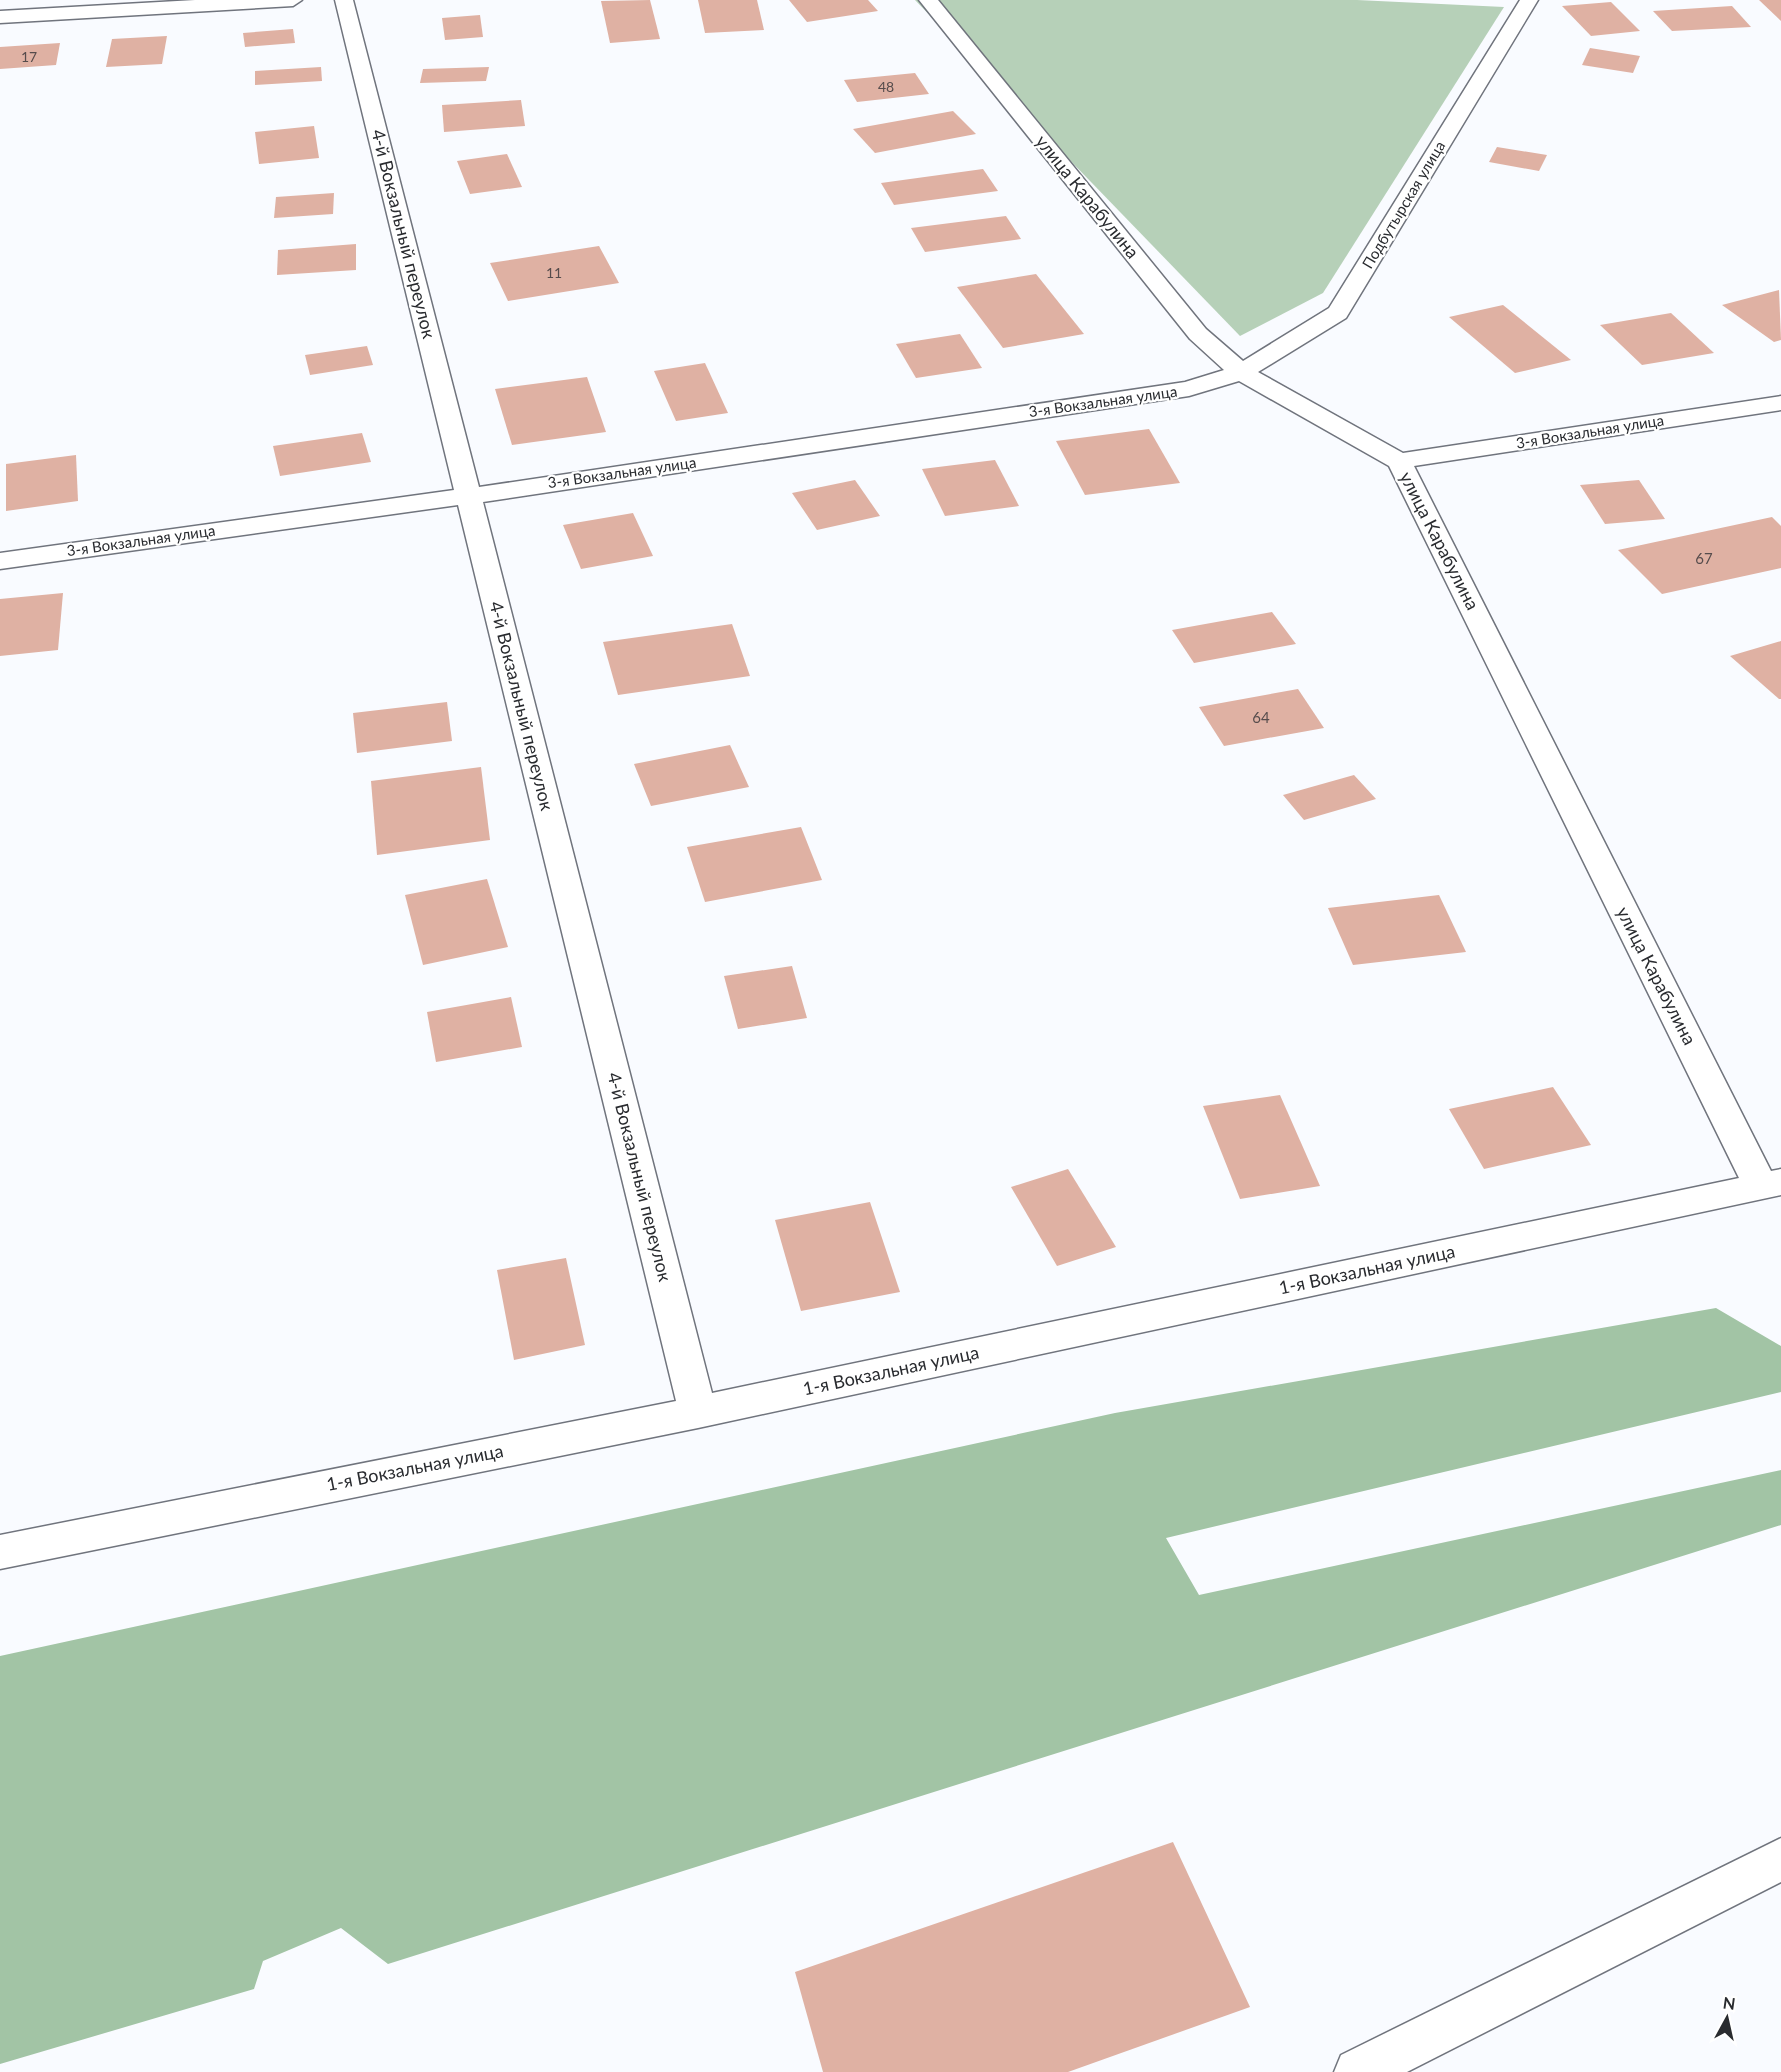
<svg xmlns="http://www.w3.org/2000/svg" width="1781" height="2072" font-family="Lato,sans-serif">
<rect width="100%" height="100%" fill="#f9fbff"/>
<polygon fill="#b6d0b8" points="915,0 1357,0 1504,7 1323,293 1240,336"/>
<polygon fill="#a2c4a5" points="1716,1308 1781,1346 1781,1392 1166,1538 1199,1595 1781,1470 1781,1525 388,1964 341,1928 263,1961 254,1989 0,2064 0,1656 1115,1413"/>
<g fill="#dfb1a3">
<polygon points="650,0 660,39 610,43 601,1"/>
<polygon points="698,0 757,0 764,30 705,33"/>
<polygon points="789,0 868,0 878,11 807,22"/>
<polygon points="1759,0 1781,0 1781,21"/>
<polygon points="1611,2 1640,31 1591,36 1562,6"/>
<polygon points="1732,6 1751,27 1672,31 1653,11"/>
<polygon points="480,15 483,37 445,40 442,18"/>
<polygon points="293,29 295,43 245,47 243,33"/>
<polygon points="167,36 162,64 106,67 112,39"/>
<polygon points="60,43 56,65 0,69 0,47"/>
<polygon points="1590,48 1640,56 1633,73 1582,65"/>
<polygon points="321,67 322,81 255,85 255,71"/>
<polygon points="489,67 486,81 420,83 423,69"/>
<polygon points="915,73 929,94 857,102 844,80"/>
<polygon points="521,100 525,126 444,132 442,105"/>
<polygon points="953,111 976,134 875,153 853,129"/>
<polygon points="314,126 319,158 259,164 255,132"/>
<polygon points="1497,147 1547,155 1539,171 1489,162"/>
<polygon points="507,154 522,187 470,194 457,161"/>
<polygon points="983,169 998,191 894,205 881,183"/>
<polygon points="334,193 333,214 274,218 276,197"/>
<polygon points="1006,216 1021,239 925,252 911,228"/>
<polygon points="356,244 356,270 277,275 278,250"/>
<polygon points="599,246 619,283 508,301 490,263"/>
<polygon points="1036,274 1084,334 1003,348 957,287"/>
<polygon points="1779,290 1781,340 1774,342 1722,305"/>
<polygon points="1503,305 1571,360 1515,373 1449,317"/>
<polygon points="1671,313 1714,353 1642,365 1600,325"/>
<polygon points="960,334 982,368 916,378 896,344"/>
<polygon points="367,346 373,365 310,375 305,355"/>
<polygon points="705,363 728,413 676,421 654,371"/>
<polygon points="587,377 606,432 512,445 495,389"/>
<polygon points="1149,429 1180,483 1085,495 1056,441"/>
<polygon points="362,433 371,462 280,476 273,446"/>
<polygon points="76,455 78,501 6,511 6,464"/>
<polygon points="995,460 1019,506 945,516 922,469"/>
<polygon points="855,480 880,516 817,530 792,493"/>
<polygon points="1639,480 1665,519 1605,524 1580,485"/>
<polygon points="633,513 653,556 581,569 563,525"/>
<polygon points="1772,517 1781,526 1781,568 1662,594 1618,550"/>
<polygon points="63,593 58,650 0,656 0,599"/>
<polygon points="1272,612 1296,644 1194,663 1172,630"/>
<polygon points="732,624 750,676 618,695 603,642"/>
<polygon points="1781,641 1781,699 1779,699 1730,656"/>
<polygon points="1298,689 1324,728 1224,746 1199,707"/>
<polygon points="447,702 452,741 357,753 353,713"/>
<polygon points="730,745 749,787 651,806 634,764"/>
<polygon points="481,767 490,840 377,855 371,781"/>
<polygon points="1354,775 1376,799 1304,820 1283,795"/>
<polygon points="801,827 822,880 705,902 687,847"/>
<polygon points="487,879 508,947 423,965 405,895"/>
<polygon points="1439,895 1466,952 1353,965 1328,908"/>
<polygon points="792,966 807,1018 738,1029 724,976"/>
<polygon points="511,997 522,1047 436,1062 427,1012"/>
<polygon points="1553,1087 1591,1145 1484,1169 1449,1109"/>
<polygon points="1280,1095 1320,1186 1240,1199 1203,1106"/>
<polygon points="1068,1169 1116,1247 1057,1266 1011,1187"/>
<polygon points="870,1202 900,1292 801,1311 775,1220"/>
<polygon points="566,1258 585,1345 514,1360 497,1270"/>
<polygon points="1173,1842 1250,2007 1068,2072 823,2072 795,1972"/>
</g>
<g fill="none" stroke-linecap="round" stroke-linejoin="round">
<g stroke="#70747d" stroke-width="3">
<g id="minor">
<polygon points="195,0 302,0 293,6 0,23 0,11"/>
<path d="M335,0H353L479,487L1185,382L1224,370L1190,339L919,0H938L1206,329L1243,361L1329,308L1520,0H1538L1346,318L1258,372L1403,453L1781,396V410L1414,466L1771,1171L1781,1169V1195L698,1428L0,1569V1535L676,1401L458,505L0,569V553L454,490ZM1239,381L1389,466L1739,1178L712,1393L483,502L1189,396Z"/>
<polygon points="1781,1838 1781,1882 1407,2072 1334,2072 1341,2055"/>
</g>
</g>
<use href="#minor" fill="#fff" fill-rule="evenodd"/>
</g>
<g text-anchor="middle" stroke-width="4.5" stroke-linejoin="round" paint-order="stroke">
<g font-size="14" fill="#564c4c">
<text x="29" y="62">17</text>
<text x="886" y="92">48</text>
<text x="554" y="278">11</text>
</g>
<g font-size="15" fill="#292b2f" stroke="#fff">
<text transform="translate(1404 205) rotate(-59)" y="5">Подбутырская улица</text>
<text transform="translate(1103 402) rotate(-8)" y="5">3-я Вокзальная улица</text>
<text transform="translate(1590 432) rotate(-9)" y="5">3-я Вокзальная улица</text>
<text transform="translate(622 473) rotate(-8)" y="5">3-я Вокзальная улица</text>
<text transform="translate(141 541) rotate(-8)" y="5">3-я Вокзальная улица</text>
</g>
<g font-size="15" fill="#564c4c">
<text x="1704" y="564">67</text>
<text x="1261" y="723">64</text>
</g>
<g font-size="18" fill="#292b2f" stroke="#fff">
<text transform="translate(1087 197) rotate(51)" y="6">улица Карабулина</text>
<text transform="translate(403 234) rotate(76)" y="6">4-й Вокзальный переулок</text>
<text transform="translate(1439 541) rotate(63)" y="6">улица Карабулина</text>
<text transform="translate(521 706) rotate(76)" y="6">4-й Вокзальный переулок</text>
<text transform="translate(1656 976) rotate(63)" y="6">улица Карабулина</text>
<text transform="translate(639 1177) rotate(76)" y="6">4-й Вокзальный переулок</text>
<text transform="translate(1367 1270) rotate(-12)" y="6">1-я Вокзальная улица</text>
<text transform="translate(891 1371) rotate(-12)" y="6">1-я Вокзальная улица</text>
<text transform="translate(415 1468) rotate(-11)" y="6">1-я Вокзальная улица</text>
</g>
</g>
<g transform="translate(1727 2018) rotate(8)" stroke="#ffffff" stroke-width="4.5" paint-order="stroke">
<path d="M0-4.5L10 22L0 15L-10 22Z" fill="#292b2f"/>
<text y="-9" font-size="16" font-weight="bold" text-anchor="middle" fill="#292b2f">N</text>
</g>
</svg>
